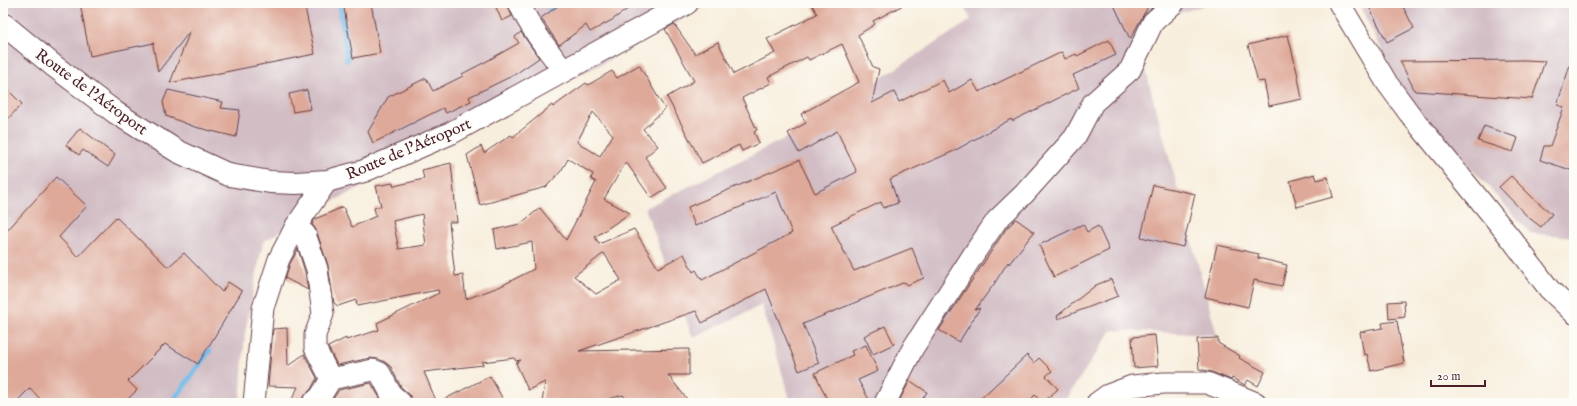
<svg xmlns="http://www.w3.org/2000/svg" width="1577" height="406" font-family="'IM FELL English',serif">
<rect width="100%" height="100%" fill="#fdfcf7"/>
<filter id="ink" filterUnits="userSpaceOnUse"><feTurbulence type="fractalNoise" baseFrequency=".025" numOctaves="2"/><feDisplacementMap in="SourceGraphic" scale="8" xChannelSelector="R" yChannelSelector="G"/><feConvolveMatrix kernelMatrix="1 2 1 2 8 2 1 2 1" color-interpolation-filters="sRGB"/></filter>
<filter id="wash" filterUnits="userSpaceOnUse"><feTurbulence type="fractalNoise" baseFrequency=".012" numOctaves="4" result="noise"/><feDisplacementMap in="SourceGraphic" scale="16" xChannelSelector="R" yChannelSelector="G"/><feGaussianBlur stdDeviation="0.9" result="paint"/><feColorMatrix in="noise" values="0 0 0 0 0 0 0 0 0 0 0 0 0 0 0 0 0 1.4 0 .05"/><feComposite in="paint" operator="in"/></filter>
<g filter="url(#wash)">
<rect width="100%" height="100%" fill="#f8eedd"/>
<g fill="#d2bdc5">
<polygon points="3,3 710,3 632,48 320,208 263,242 245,333 240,403 3,403"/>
<polygon points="963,3 1212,3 1159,19 1144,64 1217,335 1112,330 1063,403 791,403 762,305 693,338 645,208 798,132 971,20"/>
<polygon points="1358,3 1574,3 1574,237 1530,233 1404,93"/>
</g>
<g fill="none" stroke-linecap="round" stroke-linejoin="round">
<g stroke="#70bce9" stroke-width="5.5">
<polyline points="340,3 347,60"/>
<polyline points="551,10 555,3"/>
<polyline points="172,403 209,351"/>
</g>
</g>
<g id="blocks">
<g fill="#dea999" fill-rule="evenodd">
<polygon points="80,3 304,3 315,54 170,83 190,31 158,72 153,45 154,43 90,56"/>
<polygon points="343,3 371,3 380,53 353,58"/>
<polygon points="494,3 507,3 512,16 502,21"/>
<polygon points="562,3 636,3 612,20 590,32 586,25 559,45 541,18"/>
<path d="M811,3H907L873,21L875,24L858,35L873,67L879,69L872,103L894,92L899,102L943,80L949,93L972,80L979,92L1062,52L1065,59L1076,54L1077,56L1109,40L1116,55L1073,75L1079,88L1012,121L1011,119L954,151L890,179L898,203L883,208L881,202L831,226L854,271L912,248L924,278L907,285L905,282L803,324L819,363L799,371L766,289L702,323L696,311L579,351L689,349V375H668L690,403H629L623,395L594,403H542L545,382L528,390L516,363L521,360L516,361L514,358L482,362L483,365L424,372L437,403L490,376L505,403H413L409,394L401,387L391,367L385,362L378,359L370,358L337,365L328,347L346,338V340L379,330L377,323L439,293L438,290L357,306L356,300L338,306L334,303L328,265L316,230L312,224L315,219L343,207L352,227L376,216L374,208L381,206L376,186L393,183L394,186L424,179L422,170L451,163L457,222H449L455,276L463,275L466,299L499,287L534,269L532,242L497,249L494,230L520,224L540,208L566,240L596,182L591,179L593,174L568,159L561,171L546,187L480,205L467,155L481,146L484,153L511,135L513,137L552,105L553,107L586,83L588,85L612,71L617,78L639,65L665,109L643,129L658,146L645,157L667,188L651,198L626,162L604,199L630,213L595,237L599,244L634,229L658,268L684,254L693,272L696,270L702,280L792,233L776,192L695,226L688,207L799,160L815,193L857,172L837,131L799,153L788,133L806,123L801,114L859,82L842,44L809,60L807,57L768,77L771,83L742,98L757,130L754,132L759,143L742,151L739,145L702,163L667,97L694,81L665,29L674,24L695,54L718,42L734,74L775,53L767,39L817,14ZM593,112L613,135L600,156L577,142ZM422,214L426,245L399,249L393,221ZM604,253L621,280L596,294L574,276Z"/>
<polygon points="1113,3 1150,3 1130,39"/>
<polygon points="1367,3 1401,3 1414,28 1387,42"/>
<polygon points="521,32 539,58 514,75 469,97 471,101 446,113 443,108 373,143 368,132 388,97 426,78 433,91 463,76 462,74 487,61 519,43 515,37"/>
<polygon points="1288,35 1297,72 1302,99 1269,106 1264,81 1258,82 1248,45"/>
<polygon points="1525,60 1545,61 1532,99 1415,91 1400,61"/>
<polygon points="1571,62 1574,62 1574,171 1540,160 1544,146 1550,146 1564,107 1557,105"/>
<polygon points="3,85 22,104 3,124"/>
<polygon points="168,90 223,102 221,108 240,110 236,137 195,127 166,116 163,102"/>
<polygon points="307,90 311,109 293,112 289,94"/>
<polygon points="1484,126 1518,138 1513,152 1478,141"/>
<polygon points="80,128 115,155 108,167 83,150 79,155 66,145"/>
<polygon points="1315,174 1317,180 1328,177 1333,197 1297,207 1290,181"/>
<polygon points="1511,176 1533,198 1552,214 1541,227 1528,217 1499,187"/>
<polygon points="56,177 87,206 59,237 78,257 116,217 168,267 184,253 222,292 228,282 242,291 198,364 165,344 128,381 137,390 124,403 44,403 30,388 15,403 3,403 3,235"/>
<polygon points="1153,185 1195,194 1183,247 1141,237"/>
<polygon points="1016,219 1034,232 1009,264 1008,262 994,284 975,310 980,308 959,342 939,330 1006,229"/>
<polygon points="1083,224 1087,232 1098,226 1109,250 1054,277 1039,245"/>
<polygon points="1217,245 1259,254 1258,258 1287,265 1282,286 1254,280 1248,307 1205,297"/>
<polygon points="298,249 305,272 308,290 285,278 290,264"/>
<polygon points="1111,279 1118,296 1058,319 1057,316 1096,285"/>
<polygon points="1404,301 1405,317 1389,319 1388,302"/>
<polygon points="1397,321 1404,363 1371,371 1367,354 1364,355 1360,332 1383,328 1382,323"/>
<polygon points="885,326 894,344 873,354 864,336"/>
<polygon points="287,328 288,366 304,354 317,378 311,389 302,399 301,403 290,403 298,387 268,386 273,329"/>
<polygon points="1155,335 1158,366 1134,368 1132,337"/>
<polygon points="1218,338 1218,343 1240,356 1239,358 1265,372 1258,386 1248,380 1245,385 1232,378 1231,380 1212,372 1199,369 1197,339"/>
<polygon points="866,345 878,371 858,380 871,403 830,403 825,395 815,373 853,355 851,351"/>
<polygon points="1027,355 1034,363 1039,358 1052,371 1046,376 1058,389 1042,403 1035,395 1027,403 976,403"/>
<polygon points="909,382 912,382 927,392 920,403 898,403"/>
<polygon points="371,383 383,403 330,403 339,390"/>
</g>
</g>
</g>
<g filter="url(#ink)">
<use href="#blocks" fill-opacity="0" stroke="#643e46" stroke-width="1"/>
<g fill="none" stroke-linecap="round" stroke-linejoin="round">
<g stroke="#643e46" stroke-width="23">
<g id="minor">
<path d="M519,3C530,28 547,49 564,71"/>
<polyline points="1339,3 1387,83 1409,113 1513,241 1549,289 1574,313"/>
<polyline points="296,226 305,234 317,269 323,314 315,335 315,348 331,379"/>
<polyline points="254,403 263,308 279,259 296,226 327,181"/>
<polyline points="313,403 320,397 331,379 373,370 380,373 391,394 401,403"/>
<polyline points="885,403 913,348 975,252 997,220 1024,194 1075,137 1093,103 1130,70 1153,22 1174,3"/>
<polyline points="1097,403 1108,395 1132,386 1164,383 1207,383 1256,403"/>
</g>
</g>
<g stroke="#643e46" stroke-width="24">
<polyline id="highway" points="3,24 54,66 116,113 177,151 229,175 270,182 296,183 327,181 364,171 451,133 687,3"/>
</g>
<use href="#minor" stroke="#fff" stroke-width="21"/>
<use href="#highway" stroke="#fff" stroke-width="22"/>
</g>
</g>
<g text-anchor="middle" stroke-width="4" stroke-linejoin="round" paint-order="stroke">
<g font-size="16" fill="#4a1f2b" stroke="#fdfcf7">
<text transform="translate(92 91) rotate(36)" y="6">Route de l'Aéroport</text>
<text transform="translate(408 148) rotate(-23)" y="6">Route de l'Aéroport</text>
</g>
</g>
<rect width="1577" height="406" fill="none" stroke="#fdfcf7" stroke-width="16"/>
<path d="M1431 380v6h54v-6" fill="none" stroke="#4a1f2b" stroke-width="2"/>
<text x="1437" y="380" font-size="12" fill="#4a1f2b" stroke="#fdfcf7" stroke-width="3" paint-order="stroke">20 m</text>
</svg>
